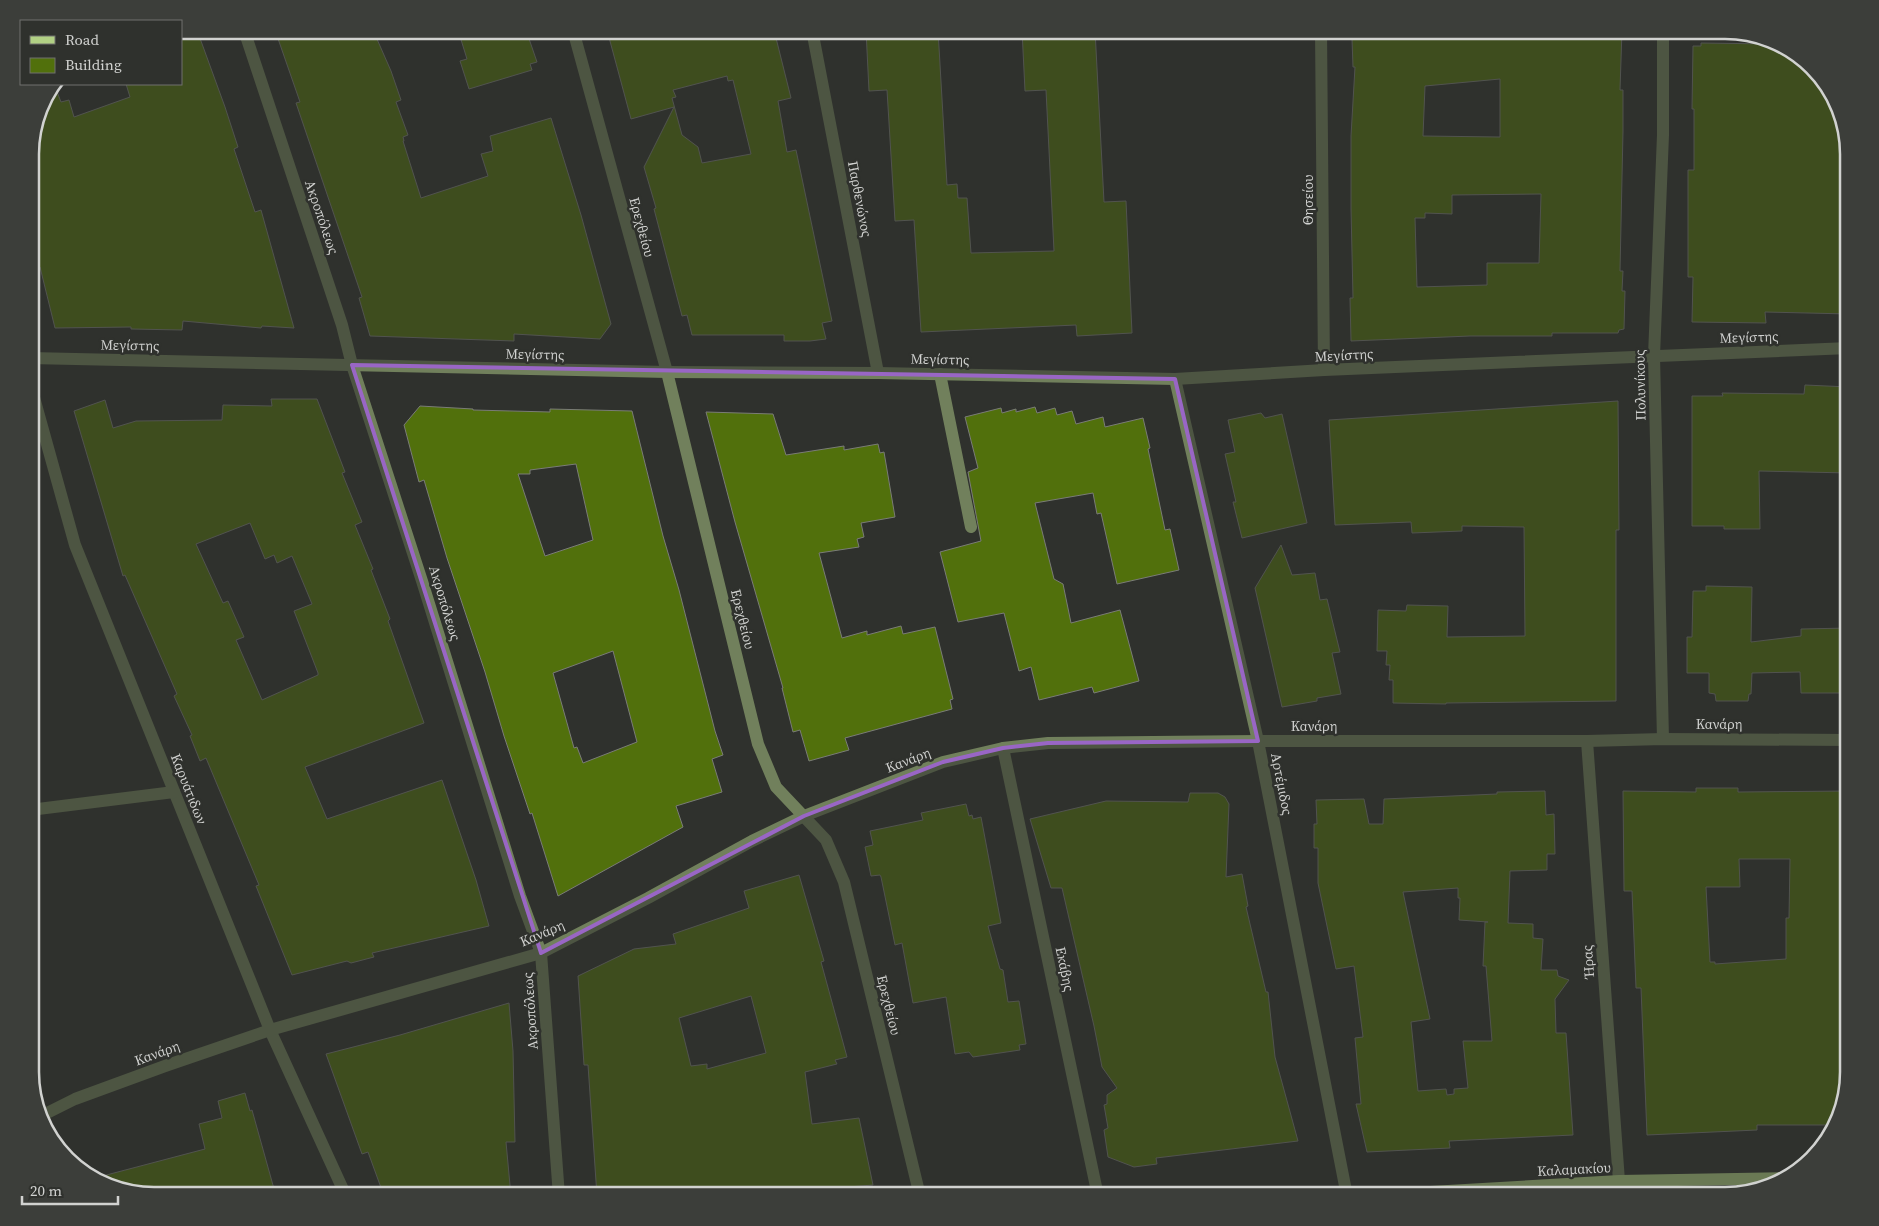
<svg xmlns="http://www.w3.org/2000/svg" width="1879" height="1226" font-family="'Source Serif 4',serif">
<rect width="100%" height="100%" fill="#2f312d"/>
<g fill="#51700c" stroke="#7a7c77" fill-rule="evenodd">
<polygon points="181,30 197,30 225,107 238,147 234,149 255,212 261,210 294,328 262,326 261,328 183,321 182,330 131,329 131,327 55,328 40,267 30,270 30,146 40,106 54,84 61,102 69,100 74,117 130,97 126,84 181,84"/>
<polygon points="275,30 373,30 391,71 401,100 396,102 408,135 403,137 404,141 403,141 421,198 488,176 481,154 493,151 490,136 551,118 581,215 611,324 600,339 514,334 514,341 370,336 359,298 362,297 296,103 300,102"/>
<polygon points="458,30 526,30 537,62 530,64 532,70 469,89 460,61 467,59"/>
<path d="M607,30H774L791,98L778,101L787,152L796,150L832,321L822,323L826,339L810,341H784V335H692L687,315L682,316L654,209L656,208L644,167L674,107L631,119ZM727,76L728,81L733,80L751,154L702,163L698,147L682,135L672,98L676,97L673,90Z"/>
<polygon points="866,30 938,30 947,185 957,184 958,198 967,198 971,253 1054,251 1046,90 1025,91 1022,30 1095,30 1104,202 1126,201 1132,333 1077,336 1076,325 921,332 914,220 895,221 887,90 869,91"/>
<path d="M1381,30H1622L1620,90H1623V131L1620,271H1623L1622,291H1625L1624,329L1619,330L1618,333H1552V336H1470L1351,341L1350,298H1353L1351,208V136L1355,67H1353L1352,39L1381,37ZM1500,79V137L1423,136L1425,86ZM1541,194L1539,263H1487V285L1417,287L1415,218H1425V213L1452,214V195Z"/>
<polygon points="1701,43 1772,44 1794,51 1833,92 1849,153 1849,314 1765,312 1766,323 1692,322 1693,277 1688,277 1688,170 1694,170 1694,109 1692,109 1693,46 1701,46"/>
<polygon points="1805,385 1849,387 1849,473 1759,471 1760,529 1724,529 1724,526 1692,526 1692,396 1723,396 1722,393 1804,394"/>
<path d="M271,399H317L345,472L342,473L362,522L355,525L373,569L371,570L390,619L388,621L424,723L305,767L327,819L442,780L476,880L489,926L372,953L374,957L351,963L347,961L292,975L256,886L259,885L206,758L200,761L190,736L192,735L174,696L177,694L125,575L123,576L74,411L105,400L113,428L136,421L222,420L223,405L272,406ZM250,523L265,559L274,555L277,563L292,556L312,604L294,611L318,673V675L262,700L236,640L244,637L228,601L223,603L196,544Z"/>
<polygon points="1618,401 1619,530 1616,530 1616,701 1446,703 1446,704 1393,703 1393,680 1389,680 1390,665 1386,665 1387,651 1377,651 1378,610 1406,611 1407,605 1448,606 1447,637 1525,636 1524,527 1462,526 1462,531 1412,533 1411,522 1335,525 1329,420"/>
<path d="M420,406L473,409V410L550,412V409L632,411L663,536L679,590L715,731L723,755L712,759L722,792L676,806L683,827L558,896L532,813L530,814L504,736L485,672L447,558L424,480L419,482L404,425ZM576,464L593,540L545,556L518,474H530V470ZM613,651L637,742L583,763L577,747L574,748L553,673Z"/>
<polygon points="1035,407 1037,413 1055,408 1057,415 1072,411 1076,424 1103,417 1105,427 1143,418 1150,448 1148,449 1165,530 1170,529 1179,570 1117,584 1101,513 1097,514 1093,493 1035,503 1054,579 1063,584 1071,623 1120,610 1139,681 1094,693 1092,687 1039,700 1031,667 1019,671 1004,613 958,622 940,552 981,541 968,472 978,468 965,417 1001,408 1002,413 1016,409 1016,412"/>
<polygon points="706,412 773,414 786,455 844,446 844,450 878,444 880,453 884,452 895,517 861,523 864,537 857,539 859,547 819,553 842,638 867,631 867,635 901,626 903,634 935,627 953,699 950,700 952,709 845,738 849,750 809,761 800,730 793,732 782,688 783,688 735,522"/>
<polygon points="1261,413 1265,418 1282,414 1307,523 1242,538 1233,502 1236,502 1225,454 1235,452 1228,420"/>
<polygon points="1281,545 1292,575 1315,573 1320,600 1327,599 1340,652 1332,653 1341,694 1317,698 1317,701 1282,707 1255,588"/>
<polygon points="1706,586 1752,587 1751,642 1801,636 1801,629 1849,628 1849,693 1801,693 1800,672 1752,673 1751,694 1749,694 1748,701 1716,701 1715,694 1709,693 1709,673 1687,673 1687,637 1692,637 1693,591 1706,591"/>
<path d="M1696,788H1738V792L1849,791V1073L1833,1125H1757V1130L1647,1135L1641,988H1636L1632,891H1624L1623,791L1696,792ZM1739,859H1790L1789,918H1786V959L1715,964V962H1710L1706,887H1740Z"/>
<path d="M1545,791L1546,815L1554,814L1555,854H1547V870L1510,871L1508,923L1533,924V938L1543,939L1541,970H1557L1558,976L1569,980L1555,999L1556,1033H1566L1573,1135L1449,1141L1450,1148L1367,1152L1356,1104H1361L1355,1038L1363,1037L1354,966L1336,969L1318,883V848H1314V824H1317L1316,800L1364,799L1369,824H1383L1384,799L1497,794V792ZM1458,888V898H1460L1459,920L1488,922H1485L1483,966H1486L1492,1041H1463L1468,1088L1454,1089V1094L1447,1095L1446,1089L1418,1091L1411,1022L1430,1019L1403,892Z"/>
<polygon points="1190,793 1218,793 1225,797 1229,804 1226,877 1242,874 1248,906 1246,907 1266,992 1268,992 1275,1057 1298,1141 1156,1158 1157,1164 1134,1167 1108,1157 1104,1130 1108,1128 1104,1105 1107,1104 1107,1095 1117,1088 1102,1067 1094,1026 1062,888 1051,888 1030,819 1106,801 1188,802"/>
<polygon points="966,804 969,816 972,815 973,819 981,817 1001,923 988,926 1000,969 1003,970 1008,1002 1019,1001 1026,1044 1019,1045 1020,1050 973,1057 969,1052 955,1054 946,997 913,1003 902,943 895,945 881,877 880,875 871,876 865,847 873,845 870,831 923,820 921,813"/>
<path d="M799,875L824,961L821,962L847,1057L835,1060L837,1064L805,1072L812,1124L859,1118L873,1185L774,1193V1196H597L588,1065H584L578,976L634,949L676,944L673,934L749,908L744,891ZM751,996L766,1053L707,1069V1064L691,1066L679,1018Z"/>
<polygon points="509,1003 513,1051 515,1142 506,1142 511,1196 384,1196 368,1152 362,1154 326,1054 400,1035"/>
<polygon points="245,1093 250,1111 252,1110 276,1196 154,1196 95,1178 205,1149 199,1124 222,1118 218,1101"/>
</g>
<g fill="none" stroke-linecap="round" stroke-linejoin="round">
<g stroke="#71805c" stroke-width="12">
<polyline points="244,30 342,325 352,365 422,581 520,896 541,953 559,1196"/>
<polyline points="573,30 667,372 758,744 776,787 826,840 844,882 920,1196"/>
<polyline points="812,30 878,373"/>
<polyline points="1321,30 1324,370"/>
<polyline points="30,358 667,372 878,373 1175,379 1324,370 1849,348"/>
<polyline points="940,374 971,527"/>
<polyline points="1175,379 1258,741 1347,1196"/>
<polyline points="30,383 75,545 270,1030 346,1196"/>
<polyline points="1663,739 1654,356 1663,135 1663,30"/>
<polyline points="1587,741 1619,1181"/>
<polyline points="1003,748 1098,1196"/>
<polyline points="30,810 174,792"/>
<polyline points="41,1116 75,1099 165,1066 270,1030 541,953 648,898 752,841 804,816 943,762 1003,748 1048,743 1258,741 1587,741 1663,739 1849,740"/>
</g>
<polyline stroke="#b1d084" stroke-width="12" points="1361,1196 1619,1181 1788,1178"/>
</g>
<path d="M0 0H1879V1226H0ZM352,365L1175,379L1258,741L1048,743L1003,748L943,762L804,816L541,953Z" fill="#2f312d" fill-opacity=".55" fill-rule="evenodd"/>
<path fill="none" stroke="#9966c5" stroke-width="4" stroke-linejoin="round" d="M352,365L1175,379L1258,741L1048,743L1003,748L943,762L804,816L541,953Z"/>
<g text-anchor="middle" stroke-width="5" stroke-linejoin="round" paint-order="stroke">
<g font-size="14" fill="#d1d2d0" stroke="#2f312d">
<text transform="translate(860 199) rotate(79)" y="5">Παρθενώνος</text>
<text transform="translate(1308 200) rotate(-90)" y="5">Θησείου</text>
<text transform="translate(322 217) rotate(71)" y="5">Ακροπόλεως</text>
<text transform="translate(642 227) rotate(75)" y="5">Ερεχθείου</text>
<text transform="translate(1749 337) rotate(-2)" y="5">Μεγίστης</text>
<text transform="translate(130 345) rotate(1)" y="5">Μεγίστης</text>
<text transform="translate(535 354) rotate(1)" y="5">Μεγίστης</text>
<text transform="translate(1344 355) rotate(-3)" y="5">Μεγίστης</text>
<text transform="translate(940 359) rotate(1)" y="5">Μεγίστης</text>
<text transform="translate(1640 385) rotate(-91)" y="5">Πολυνίκους</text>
<text transform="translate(445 603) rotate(73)" y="5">Ακροπόλεως</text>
<text transform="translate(743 619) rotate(76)" y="5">Ερεχθείου</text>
<text x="1719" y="729">Κανάρη</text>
<text x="1314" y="731">Κανάρη</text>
<text transform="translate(908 760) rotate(-21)" y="5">Κανάρη</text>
<text transform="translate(1282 784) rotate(79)" y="5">Αρτέμιδος</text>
<text transform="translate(189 789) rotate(68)" y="5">Καρυάτιδων</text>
<text transform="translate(542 933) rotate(-23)" y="5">Κανάρη</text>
<text transform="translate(1588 962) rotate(-94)" y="5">Ήρας</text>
<text transform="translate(1065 969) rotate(78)" y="5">Εκάβης</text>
<text transform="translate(889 1005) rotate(76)" y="5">Ερεχθείου</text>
<text transform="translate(530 1011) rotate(-94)" y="5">Ακροπόλεως</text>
<text transform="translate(157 1053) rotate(-20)" y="5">Κανάρη</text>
<text transform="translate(1574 1169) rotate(-3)" y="5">Καλαμακίου</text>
</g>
</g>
<path d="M0 0H1879V1226H0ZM154 39H1725A115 115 0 0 1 1840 154V1072A115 115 0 0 1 1725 1187H154A115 115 0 0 1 39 1072V154A115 115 0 0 1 154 39Z" fill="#3c3e3a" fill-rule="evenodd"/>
<path fill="none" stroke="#d1d2d0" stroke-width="2.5" d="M154 39H1725A115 115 0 0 1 1840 154V1072A115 115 0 0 1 1725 1187H154A115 115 0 0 1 39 1072V154A115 115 0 0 1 154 39Z"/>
<rect x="20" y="20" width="162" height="65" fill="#2f312d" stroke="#70716e"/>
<rect x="30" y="36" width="25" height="8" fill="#b1d084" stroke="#70716e"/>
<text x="65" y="45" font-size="15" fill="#d1d2d0">Road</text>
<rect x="30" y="58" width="25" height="15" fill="#51700c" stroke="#70716e"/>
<text x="65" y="70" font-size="15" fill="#d1d2d0">Building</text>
<path d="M22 1196v8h96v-8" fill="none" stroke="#d1d2d0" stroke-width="2.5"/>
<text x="30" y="1196" font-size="15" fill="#d1d2d0" stroke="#2f312d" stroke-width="4" paint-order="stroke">20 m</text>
</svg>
